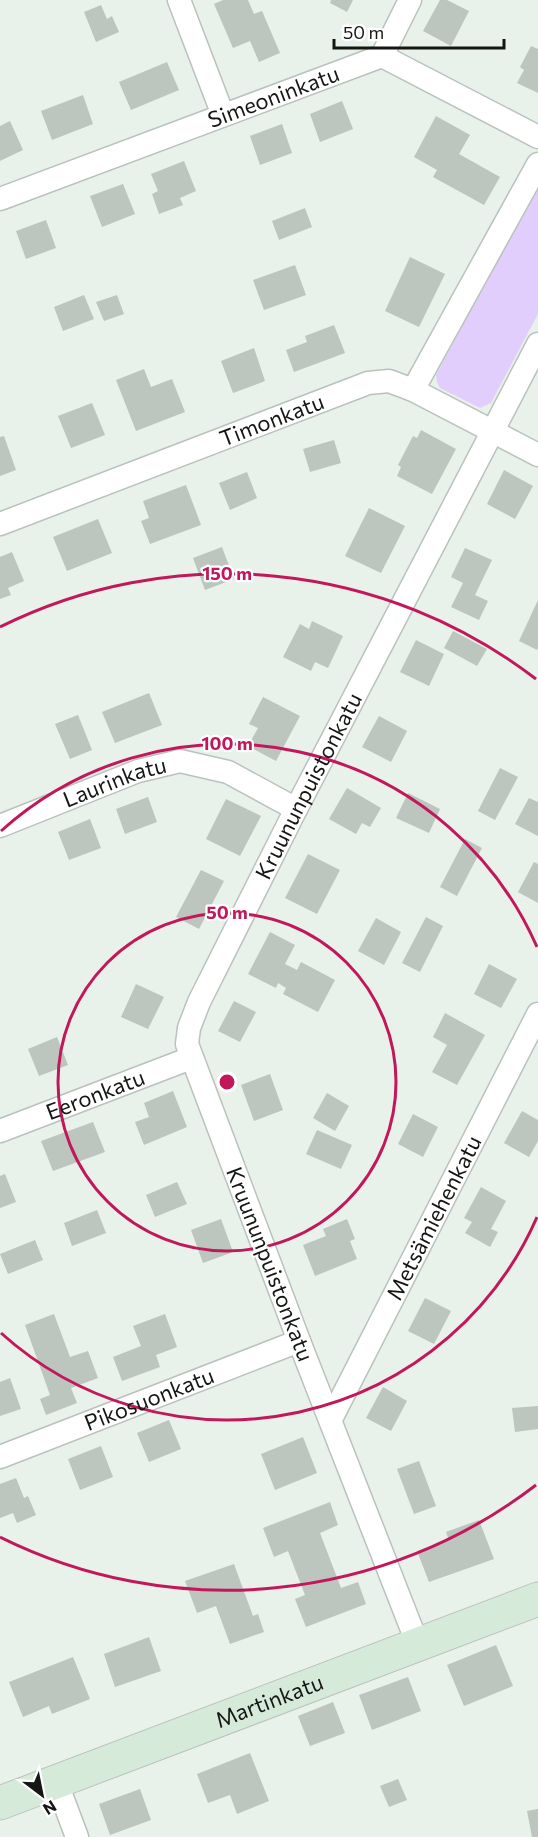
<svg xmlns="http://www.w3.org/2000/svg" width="538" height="1837" font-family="Commissioner,sans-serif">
<rect width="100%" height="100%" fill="#e8f1ea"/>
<polygon fill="#e1cefd" points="538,185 538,314 491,403 480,408 440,388 437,382 436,375"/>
<g fill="#bcc5be">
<polygon points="223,0 248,0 254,14 262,11 280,53 259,62 250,41 233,48 214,4"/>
<polygon points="331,0 353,0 347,12 330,3"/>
<polygon points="440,0 447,0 469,11 451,46 423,31"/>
<polygon points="101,5 107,19 112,16 119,32 96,42 84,12"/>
<polygon points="531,46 538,49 538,93 517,83 524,70 520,67"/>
<polygon points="167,62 179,90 131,110 119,82"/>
<polygon points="83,95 93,124 52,140 41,111"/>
<polygon points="342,101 353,129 320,142 310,114"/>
<polygon points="436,116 470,135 459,154 500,177 484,205 433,177 437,170 414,157"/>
<polygon points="10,121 23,150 0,161 0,126"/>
<polygon points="282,124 292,153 260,165 250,136"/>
<polygon points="184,161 196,191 180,198 183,205 159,214 152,194 158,191 151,174"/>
<polygon points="123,184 135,214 102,227 90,196"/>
<polygon points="305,208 312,227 279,240 272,221"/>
<polygon points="46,220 56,248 26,259 16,231"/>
<polygon points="410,257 445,274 419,327 385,311"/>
<polygon points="295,265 306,295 264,310 253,280"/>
<polygon points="84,295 94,319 63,331 54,307"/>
<polygon points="117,295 124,314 104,321 96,302"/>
<polygon points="334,325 345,353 294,372 286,350 307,342 305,336"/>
<polygon points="254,348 265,381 233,393 221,361"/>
<polygon points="144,369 151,387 172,379 185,412 136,431 116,380"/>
<polygon points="92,403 105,435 71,448 58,416"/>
<polygon points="421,430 456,449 432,494 397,476 401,467 398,465 413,436 417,438"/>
<polygon points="4,436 16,470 0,476 0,437"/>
<polygon points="334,440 341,463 310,472 303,449"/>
<polygon points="504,470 533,486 515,519 487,504"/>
<polygon points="247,472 257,498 230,510 219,483"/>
<polygon points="186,485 201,525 150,544 141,521 149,518 143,501"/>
<polygon points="369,508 405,526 381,573 345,556"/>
<polygon points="98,519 112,553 67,571 53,537"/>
<polygon points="222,547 234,579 205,590 193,558"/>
<polygon points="465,548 492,560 475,595 488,601 479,620 451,607 463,583 451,577"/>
<polygon points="12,552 24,581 8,588 11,595 0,599 0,557"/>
<polygon points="538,600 538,648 537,650 519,641"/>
<polygon points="312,621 343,636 328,668 315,662 311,671 283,657 300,624 309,629"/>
<polygon points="453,631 487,649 477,666 444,648"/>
<polygon points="416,640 444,654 429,686 400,672"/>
<polygon points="149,693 162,725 115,743 102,712"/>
<polygon points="263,697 300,716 276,761 248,746 258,728 249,724"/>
<polygon points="78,715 92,750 70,759 55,724"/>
<polygon points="379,716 407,731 391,762 362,747"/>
<polygon points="500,768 518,777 495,820 478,811"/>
<polygon points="347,788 381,808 370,827 362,823 356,834 329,819"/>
<polygon points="408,793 440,809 429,833 396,818"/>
<polygon points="148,797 157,822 125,834 116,809"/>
<polygon points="529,798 538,802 538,836 515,824"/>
<polygon points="226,799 261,816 240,856 206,839"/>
<polygon points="90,819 101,848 69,860 58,832"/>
<polygon points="465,839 482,848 457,896 440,887"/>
<polygon points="308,854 340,870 317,914 285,898"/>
<polygon points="534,862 538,864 538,903 518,892"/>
<polygon points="201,870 224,881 199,929 176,917"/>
<polygon points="426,917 443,926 420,972 402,963"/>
<polygon points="376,918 401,932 384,965 358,951"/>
<polygon points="270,932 295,945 285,964 297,970 301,962 335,980 318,1012 283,994 286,988 278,983 276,988 248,974"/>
<polygon points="489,964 517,979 501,1008 474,994"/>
<polygon points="136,984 164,997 148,1029 121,1017"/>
<polygon points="234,1001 256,1012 240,1042 218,1031"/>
<polygon points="445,1013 485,1035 457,1085 432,1072 447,1045 433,1037"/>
<polygon points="57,1037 68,1065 39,1076 28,1049"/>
<polygon points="270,1074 283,1110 254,1121 241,1085"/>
<polygon points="173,1091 187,1127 144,1145 135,1122 149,1117 144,1103"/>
<polygon points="327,1093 349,1106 335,1131 313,1118"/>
<polygon points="522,1111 538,1120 538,1141 529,1157 504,1143"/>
<polygon points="413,1114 438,1127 423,1157 398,1144"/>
<polygon points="93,1122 105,1152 53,1171 41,1141"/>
<polygon points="317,1130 352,1145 341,1169 306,1154"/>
<polygon points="5,1174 16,1202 0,1208 0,1176"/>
<polygon points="177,1182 187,1204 155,1217 146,1195"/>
<polygon points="481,1187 506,1201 491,1229 498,1232 490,1247 465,1233 472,1222 464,1218"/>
<polygon points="97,1210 106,1233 72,1246 64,1223"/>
<polygon points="221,1219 233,1252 203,1263 191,1230"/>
<polygon points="347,1219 355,1239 350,1241 357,1259 315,1276 303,1245 326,1236 323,1229"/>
<polygon points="35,1240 43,1260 8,1274 0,1254"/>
<polygon points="425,1298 451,1311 434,1344 408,1331"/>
<polygon points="54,1314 70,1357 88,1351 98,1378 71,1388 77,1403 46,1415 40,1399 50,1395 25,1325"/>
<polygon points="165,1314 177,1347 156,1355 160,1367 122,1381 113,1357 141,1346 133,1326"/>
<polygon points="10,1378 21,1409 0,1416 0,1382"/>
<polygon points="383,1387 407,1401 391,1431 366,1418"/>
<polygon points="538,1406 538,1429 515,1432 512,1408"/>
<polygon points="169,1420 181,1449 149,1462 137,1433"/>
<polygon points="303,1437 317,1473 275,1490 261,1454"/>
<polygon points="101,1446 113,1477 80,1490 68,1459"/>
<polygon points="419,1461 436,1506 414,1514 397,1469"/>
<polygon points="16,1478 24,1498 28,1496 36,1515 17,1523 13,1513 0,1518 0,1484"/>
<polygon points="330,1502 338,1525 320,1533 341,1588 358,1582 366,1604 306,1627 295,1599 305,1595 288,1551 274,1557 263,1528"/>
<polygon points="479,1520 494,1559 429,1582 417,1551 449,1540 446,1532"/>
<polygon points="234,1564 253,1616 258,1614 264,1632 230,1644 216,1606 197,1613 185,1581"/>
<polygon points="149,1637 161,1671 115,1687 104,1654"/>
<polygon points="496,1645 513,1686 464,1706 447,1665"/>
<polygon points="73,1657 90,1699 52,1714 49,1706 23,1717 9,1682"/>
<polygon points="408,1677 421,1711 372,1730 359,1695"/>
<polygon points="333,1702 345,1733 310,1746 298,1716"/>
<polygon points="250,1753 269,1801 237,1814 230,1795 208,1803 197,1774"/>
<polygon points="398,1779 407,1800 389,1807 380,1786"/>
<polygon points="140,1789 151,1820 110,1835 99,1804"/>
<polygon points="538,1809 538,1837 532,1837 527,1811"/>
</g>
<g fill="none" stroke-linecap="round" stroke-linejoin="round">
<g stroke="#bac2bc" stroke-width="25">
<g id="street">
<polyline points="179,0 223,115"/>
<polyline points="382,56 410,0"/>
<path id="s1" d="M0,199L382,56L538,137"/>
<polyline points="413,390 538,164"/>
<path id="s2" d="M0,524L368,383L389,381L413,390L538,455"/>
<path id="s3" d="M0,826L138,771L180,761L228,772L296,809"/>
<path id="s4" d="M0,1131L191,1058"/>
<path id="s5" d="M331,1419L538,1014"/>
<path id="s6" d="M0,1457L299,1341"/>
<path id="s7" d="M418,1645L299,1341L187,1044L189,1028L199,1002L296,809L538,344"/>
<polyline points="56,1781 77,1837"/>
</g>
</g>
<g stroke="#bac2bc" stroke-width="35">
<g id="secondary">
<path id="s8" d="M0,1803L538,1599"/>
</g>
</g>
<use href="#street" stroke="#fff" stroke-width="22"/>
<use href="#secondary" stroke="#d6eada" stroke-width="33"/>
</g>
<g fill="none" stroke="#c2185b" stroke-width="3">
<circle cx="227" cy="1082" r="169"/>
<path d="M537 1217A338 338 0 0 1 1 1333M1 831A338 338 0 0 1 537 947"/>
<path d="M536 1485A508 508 0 0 1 0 1537M0 627A508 508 0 0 1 536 679"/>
</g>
<g text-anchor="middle" stroke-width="4.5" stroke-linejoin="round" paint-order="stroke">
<g font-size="22" fill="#131613" stroke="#fff">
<text dy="8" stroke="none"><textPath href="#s1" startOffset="292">Simeoninkatu</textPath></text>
<text dy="8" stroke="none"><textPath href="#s2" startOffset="291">Timonkatu</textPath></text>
<text dy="8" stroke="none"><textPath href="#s3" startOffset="123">Laurinkatu</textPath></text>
<text dy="8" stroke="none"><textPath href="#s7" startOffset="930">Kruununpuistonkatu</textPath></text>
<text dy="8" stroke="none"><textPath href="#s4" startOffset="102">Eeronkatu</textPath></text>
<text dy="8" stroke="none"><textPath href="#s5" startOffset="226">Metsämiehenkatu</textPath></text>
<text transform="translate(270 1264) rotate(69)" y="8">Kruununpuistonkatu</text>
<text dy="8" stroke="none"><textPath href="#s6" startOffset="160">Pikosuonkatu</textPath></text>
<text dy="8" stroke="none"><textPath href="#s8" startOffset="288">Martinkatu</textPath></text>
</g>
</g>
<circle cx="227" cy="1082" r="9" fill="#c2185b" stroke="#fff" stroke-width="3"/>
<g font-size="18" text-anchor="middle" font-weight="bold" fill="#c2185b" stroke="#fff" stroke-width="4.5" stroke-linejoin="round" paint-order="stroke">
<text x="227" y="580">150 m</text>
<text x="227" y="750">100 m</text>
<text x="227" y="919">50 m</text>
</g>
<g transform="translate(42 1795) rotate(148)" stroke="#ffffff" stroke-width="4.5" paint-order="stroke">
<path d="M0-4.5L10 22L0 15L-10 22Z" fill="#131613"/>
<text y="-9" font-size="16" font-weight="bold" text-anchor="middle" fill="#131613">N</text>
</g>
<path d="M334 39v9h170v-9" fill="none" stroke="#131613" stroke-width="3"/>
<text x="343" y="39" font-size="18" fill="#131613" stroke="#ffffff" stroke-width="4.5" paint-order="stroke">50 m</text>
</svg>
